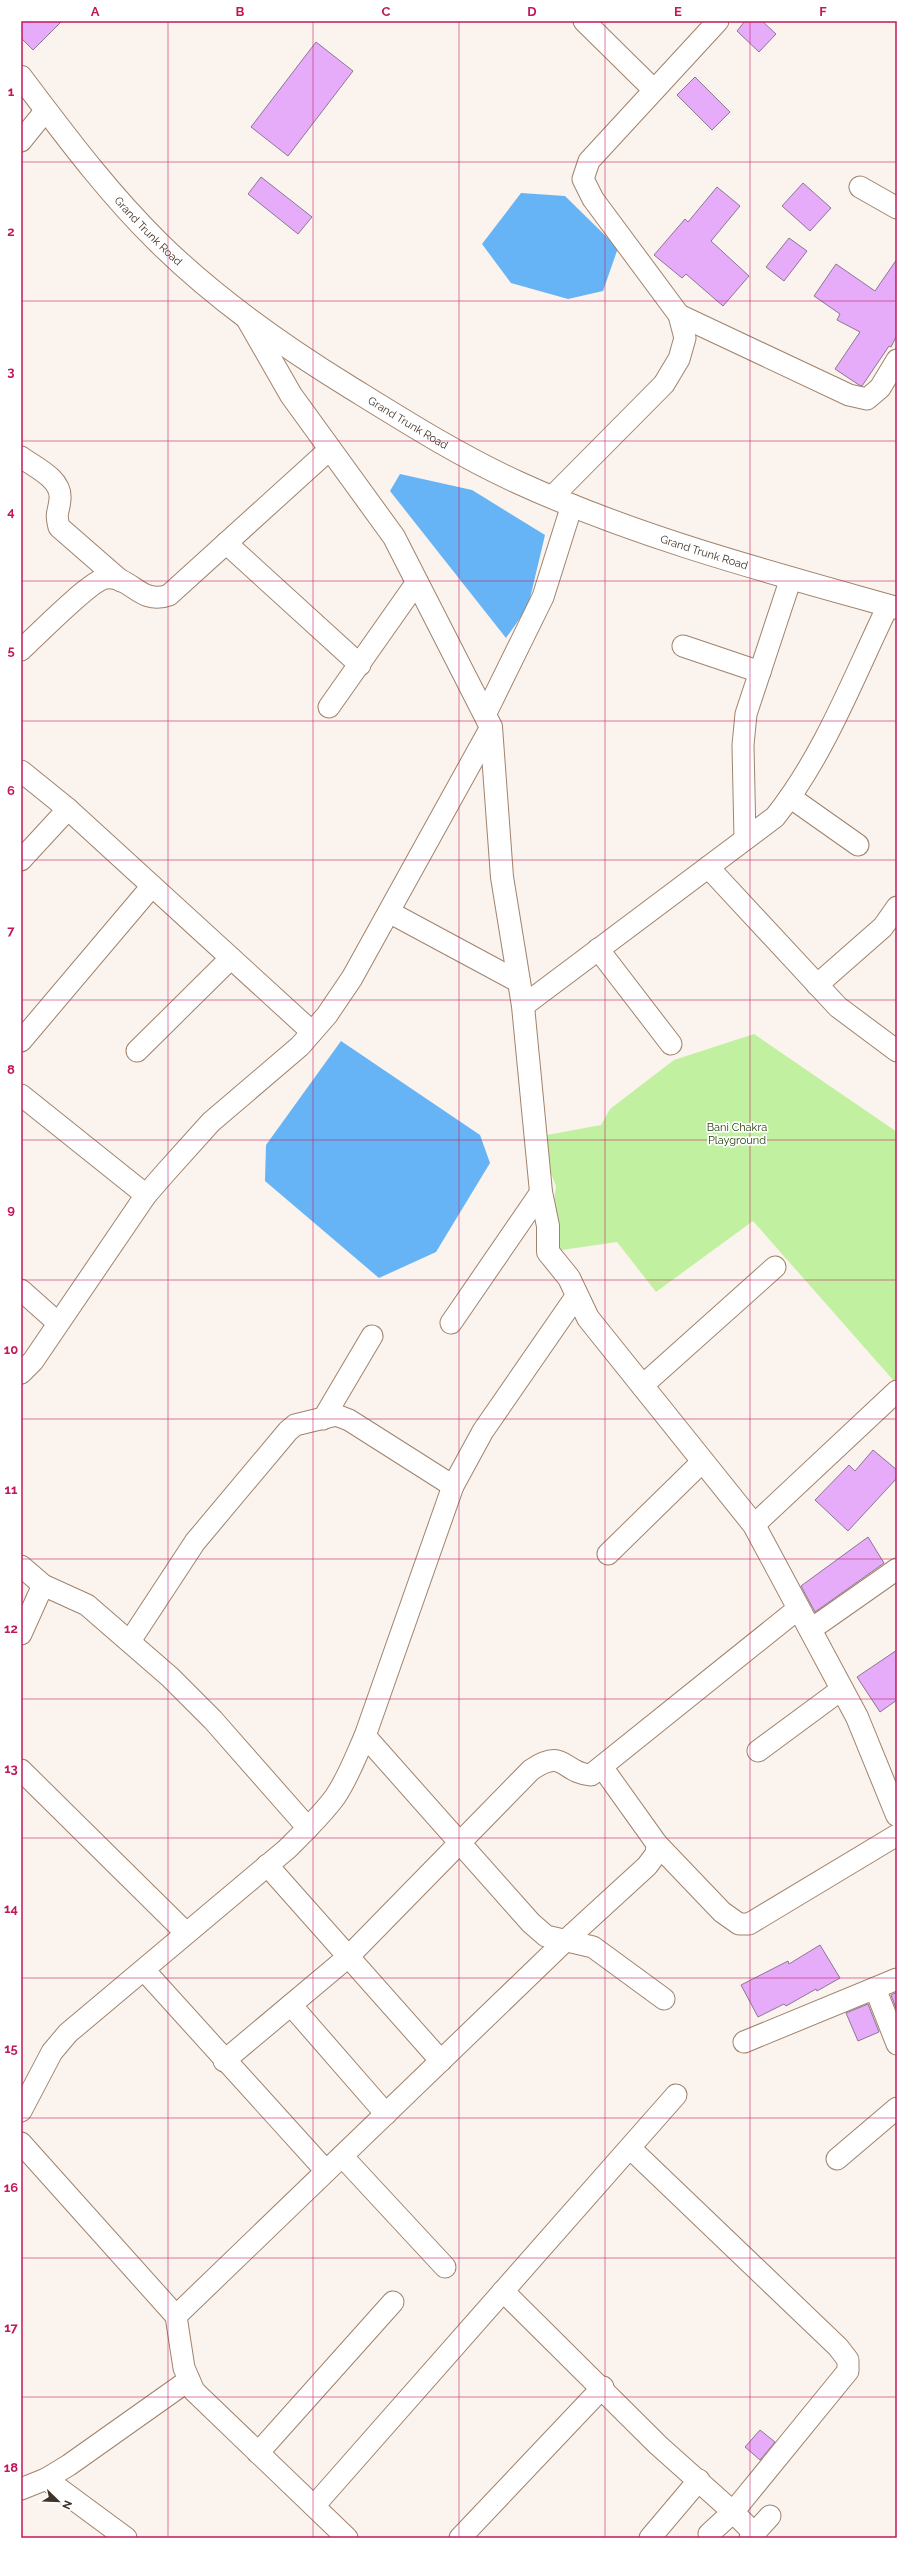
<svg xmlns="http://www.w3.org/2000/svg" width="918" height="2559" font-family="Raleway,sans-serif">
<rect width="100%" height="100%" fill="#faf3ee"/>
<polygon fill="#c1f1a0" points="754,1034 897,1132 897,1378 894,1381 753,1221 656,1292 617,1242 548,1252 556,1186 536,1137 601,1125 610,1109 674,1060"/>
<g fill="#66b4f5">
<polygon points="521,193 565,196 618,248 603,291 568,299 511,283 482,244"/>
<polygon points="400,474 472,490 545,535 528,607 506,638 390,491"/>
<polygon points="341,1041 480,1135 490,1163 436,1252 379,1278 265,1181 266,1145"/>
</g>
<g fill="#e6abf9" stroke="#8d7794">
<polygon points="21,21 62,21 33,50 21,38"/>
<polygon points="745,21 762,21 776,34 759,52 737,31"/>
<polygon points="316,42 353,71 288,156 251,127"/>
<polygon points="695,77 730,112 712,130 677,95"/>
<polygon points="261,177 312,217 298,234 248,194"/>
<polygon points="803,183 831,208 810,231 782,206"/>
<polygon points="717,187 740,206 711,241 749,276 723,306 686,274 682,278 654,255 685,219 688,222"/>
<polygon points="789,238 807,251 784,281 766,267"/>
<polygon points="897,259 897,335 891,347 889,346 862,386 859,385 835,369 860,332 837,320 840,314 814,296 836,264 875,291"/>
<polygon points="873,1450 897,1470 897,1478 848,1531 815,1500 849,1465 855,1471"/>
<polygon points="868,1537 884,1563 815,1612 801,1586"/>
<polygon points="897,1650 897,1700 880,1712 857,1677"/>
<polygon points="820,1945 840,1978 817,1991 816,1989 786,2006 784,2004 758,2017 741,1985 788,1961 789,1964"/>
<polygon points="897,1992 897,2011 891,1995"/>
<polygon points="868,2004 879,2032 858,2041 846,2013"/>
<polygon points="760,2430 775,2442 760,2460 745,2447"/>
</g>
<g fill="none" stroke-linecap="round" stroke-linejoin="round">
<g stroke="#a1836c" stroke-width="23">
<g id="street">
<polyline points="584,21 654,90"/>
<polyline points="21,141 46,110"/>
<polyline points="860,187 897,208"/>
<polyline points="679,315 849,395 867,399 880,388 897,360"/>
<path d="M21,457C36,468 62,479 60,499C59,513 55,511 59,527L121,581"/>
<polyline points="553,496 664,384 679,359 685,338 679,315 593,199 583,179 589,161 718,21"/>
<polyline points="226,543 360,665"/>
<polyline points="683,646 760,672"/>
<path d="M21,650C35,637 91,580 106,578C131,575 140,606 169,595L330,449"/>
<polyline points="329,707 417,582"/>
<polyline points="485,715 543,597 572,505"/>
<polyline points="21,771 68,809 312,1032"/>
<polyline points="790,797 858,845"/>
<polyline points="745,839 743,745 746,714 791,578"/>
<polyline points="21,860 68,809"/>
<polyline points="708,867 838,1007 897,1051"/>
<polyline points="389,912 519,982"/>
<polyline points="598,949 671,1044"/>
<polyline points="817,985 883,927 897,907"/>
<path d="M523,1006L775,817C824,756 854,676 888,606"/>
<polyline points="21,1041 152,886"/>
<polyline points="137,1051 231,958"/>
<polyline points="21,1095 146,1195"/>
<polyline points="21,1290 58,1323"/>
<polyline points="451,1323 541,1192"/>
<polyline points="21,1373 33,1361 146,1195 166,1172 211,1122 300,1046 327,1015 352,978 491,727"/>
<polyline points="642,1386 775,1267"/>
<polyline points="323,1419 372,1336"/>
<polyline points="754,1525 897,1391"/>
<polyline points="608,1554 703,1461"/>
<polyline points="21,1566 43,1585 87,1605 170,1677 213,1720 308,1828"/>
<polyline points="810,1630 897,1569"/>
<polyline points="21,1634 43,1585"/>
<polyline points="130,1641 195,1542 288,1431 295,1425 336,1415 349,1420 453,1486"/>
<polyline points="365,1736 531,1923 546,1936 593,1947 664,1999"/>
<polyline points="758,1751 842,1689"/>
<polyline points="21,1770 186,1933"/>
<polyline points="657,1844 722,1912 739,1924 749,1924 897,1835"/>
<polyline points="267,1865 441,2061"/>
<polyline points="144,1970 326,2171"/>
<polyline points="875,1988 897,2044"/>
<polyline points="291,2005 386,2114"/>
<polyline points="744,2042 897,1979"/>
<path d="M224,2061L348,1957L531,1770C565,1747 562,1773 591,1775L799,1608"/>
<path d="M21,2111L52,2052L68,2033L287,1849C304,1832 321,1816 335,1797C348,1778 356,1756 365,1736L453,1486L483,1431L577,1295"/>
<polyline points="21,2143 176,2316 184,2368 194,2391 347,2538"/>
<polyline points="630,2148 838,2347 848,2360 848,2371 733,2512 709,2534"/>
<polyline points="342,2156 445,2267"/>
<polyline points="837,2159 897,2108"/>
<polyline points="503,2291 658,2445 733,2512 754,2533"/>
<polyline points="176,2316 564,1942 647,1866 656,1854 657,1844 602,1767"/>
<polyline points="258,2453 393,2302"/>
<polyline points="46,2479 126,2538"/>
<polyline points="21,2489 46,2479 69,2465 189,2380"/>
<polyline points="314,2506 676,2095"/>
<polyline points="460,2538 603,2387"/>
<polyline points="650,2538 699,2480"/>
<polyline points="750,2538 770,2516"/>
</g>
</g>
<g stroke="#a1836c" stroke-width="24">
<polyline id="secondary" points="248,320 291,395 394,537 491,727 502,877 523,1006 541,1192 548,1226 548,1252 569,1278 588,1318 754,1525 857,1717 897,1815"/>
</g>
<g stroke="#a1836c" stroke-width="24">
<g id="primary">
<path id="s1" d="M21,77C65,135 107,192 159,243C216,299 280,344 348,386C403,420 458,455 517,482C639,538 769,572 897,608"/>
</g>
</g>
<use href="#street" stroke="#fff" stroke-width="21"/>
<use href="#secondary" stroke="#fff" stroke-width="22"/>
<use href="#primary" stroke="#fff" stroke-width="22"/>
</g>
<path fill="none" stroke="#c2185b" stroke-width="1" stroke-opacity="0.55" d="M168,21V2538M313,21V2538M459,21V2538M605,21V2538M750,21V2538M21,162H897M21,301H897M21,441H897M21,581H897M21,721H897M21,860H897M21,1000H897M21,1140H897M21,1280H897M21,1419H897M21,1559H897M21,1699H897M21,1838H897M21,1978H897M21,2118H897M21,2258H897M21,2397H897"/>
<g text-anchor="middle" stroke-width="3.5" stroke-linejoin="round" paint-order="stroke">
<g font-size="11" fill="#403329" stroke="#fff">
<text dy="4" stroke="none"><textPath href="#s1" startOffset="200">Grand Trunk Road</textPath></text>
<text dy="4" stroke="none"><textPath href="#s1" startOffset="524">Grand Trunk Road</textPath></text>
<text dy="4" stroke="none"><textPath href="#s1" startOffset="848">Grand Trunk Road</textPath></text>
</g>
<g font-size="11" fill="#1c3900" stroke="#fff">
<text x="737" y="1131">Bani Chakra<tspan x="737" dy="13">Playground</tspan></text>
</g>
</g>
<rect width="918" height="2559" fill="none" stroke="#ffffff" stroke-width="44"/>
<g transform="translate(58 2501) rotate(113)" stroke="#ffffff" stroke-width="3" paint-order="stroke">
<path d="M0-3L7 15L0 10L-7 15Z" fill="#403329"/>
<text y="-6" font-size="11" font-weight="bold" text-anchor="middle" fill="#403329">N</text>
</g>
<rect x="22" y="22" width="874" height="2515" fill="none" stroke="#c2185b" stroke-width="1.5"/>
<g font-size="13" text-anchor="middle" font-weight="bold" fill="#c2185b">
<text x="95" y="16">A</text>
<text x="240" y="16">B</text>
<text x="386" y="16">C</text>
<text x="532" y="16">D</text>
<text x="678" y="16">E</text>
<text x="823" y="16">F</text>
<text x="11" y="96">1</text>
<text x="11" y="236">2</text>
<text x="11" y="376">3</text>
<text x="11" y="516">4</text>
<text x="11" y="655">5</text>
<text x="11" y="795">6</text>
<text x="11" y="935">7</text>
<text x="11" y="1074">8</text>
<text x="11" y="1214">9</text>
<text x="11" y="1354">10</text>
<text x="11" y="1494">11</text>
<text x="11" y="1633">12</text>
<text x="11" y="1773">13</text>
<text x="11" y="1913">14</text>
<text x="11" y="2053">15</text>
<text x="11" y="2192">16</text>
<text x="11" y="2332">17</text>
<text x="11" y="2472">18</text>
</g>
</svg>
